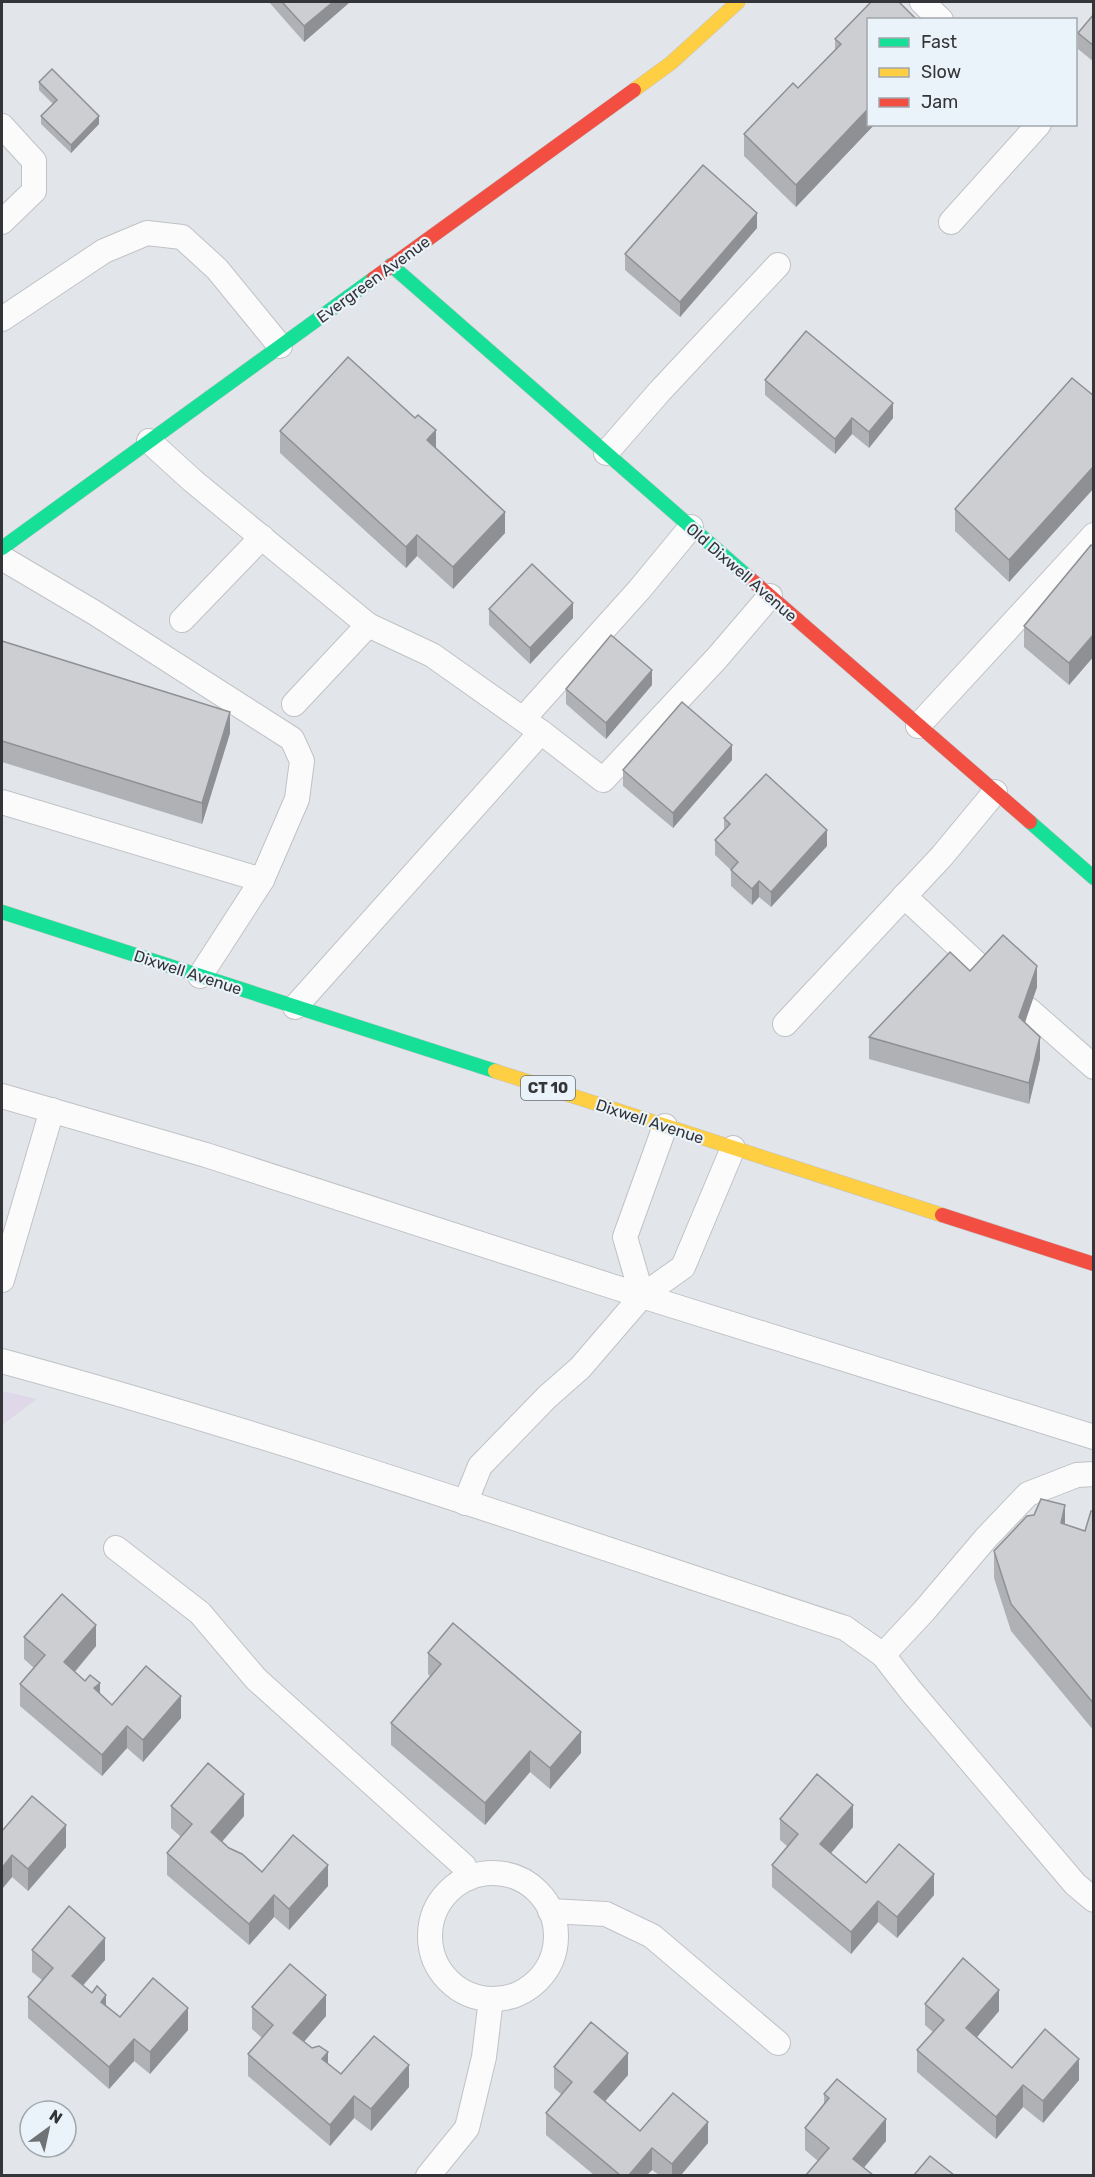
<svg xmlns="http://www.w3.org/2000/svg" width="1095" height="2177" font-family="Rubik,sans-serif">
<rect width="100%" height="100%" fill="#e2e5ea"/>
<polygon fill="#ded8e8" points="2,1391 37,1399 2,1425"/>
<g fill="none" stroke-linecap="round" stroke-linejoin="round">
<g stroke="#c0c2c5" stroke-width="26">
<g id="lane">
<polyline points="922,2 941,20"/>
<polyline points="2,126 34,161 34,191 2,222"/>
<polyline points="951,222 1039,124"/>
<polyline points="2,319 104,251 147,233 182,237 217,269 280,346"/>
<polyline points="149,441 193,481 368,625 432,655 541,732 295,1007"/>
<polyline points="606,453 660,391 778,265"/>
<polyline points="2,558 95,613 292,739 302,761 297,799 262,880 2,802"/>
<polyline points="182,620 262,537"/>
<polyline points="294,704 368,625"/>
<polyline points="523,719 639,590 691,527"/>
<polyline points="918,726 1094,535"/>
<polyline points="541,732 603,780 717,658 770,596"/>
<polyline points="904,896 988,974"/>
<polyline points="200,976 262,880"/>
<polyline points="1029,1010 1094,1067"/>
<polyline points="785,1024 942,856 995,792"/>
<polyline points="2,1096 206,1155 642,1296 1094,1437"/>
<polyline points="2,1280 52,1110"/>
<polyline points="642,1296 625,1237 665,1126"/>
<path d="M2,1361C286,1438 565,1536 845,1628L883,1655L924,1611L986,1538L1028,1494L1077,1475L1094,1474"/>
<polyline points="465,1503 480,1466 547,1397 580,1368 642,1296 683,1267 733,1148"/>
<polyline points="116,1548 200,1613 256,1679 464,1866 469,1878"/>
<polyline points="883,1655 911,1691 1075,1884 1094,1900"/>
<circle cx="493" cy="1936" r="63"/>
<polyline points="550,1911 606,1914 652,1936 778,2043"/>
<polyline points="428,2176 467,2128 484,2057 491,1999"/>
</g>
</g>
<g stroke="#c0c2c5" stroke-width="15">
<g id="fast">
<polyline points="391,265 747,576"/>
<polyline points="2,548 373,279"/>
<polyline points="1030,822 1094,878"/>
<polyline points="2,912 495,1071"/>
</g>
</g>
<g stroke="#c0c2c5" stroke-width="15">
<g id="slow">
<polyline points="634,90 671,63 738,2"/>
<polyline points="495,1071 942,1215"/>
</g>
</g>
<g stroke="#c0c2c5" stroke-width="15">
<g id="jam">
<polyline points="373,279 634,90"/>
<polyline points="747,576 1030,822"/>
<polyline points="942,1215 1094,1264"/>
</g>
</g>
<use href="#lane" stroke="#fbfbfc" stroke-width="24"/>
<use href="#fast" stroke="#16e098" stroke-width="14"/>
<use href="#slow" stroke="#ffcf43" stroke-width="14"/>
<use href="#jam" stroke="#f24e42" stroke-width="14"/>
</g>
<g fill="#afb1b5">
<polygon points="269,2 350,2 304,42"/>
<polygon points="871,2 868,124 875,124 796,207 744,156 744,134 798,88 835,50 835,39"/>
<polygon points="1094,14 1094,62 1078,49 1078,33"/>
<polygon points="39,82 99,124 71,153 41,124 41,116 53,104 39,90"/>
<polygon points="757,228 680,317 625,270 625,254"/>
<polygon points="765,380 893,418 869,448 852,434 835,454 765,395"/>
<polygon points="1094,396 1094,488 1009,582 955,531 955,509"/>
<polygon points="280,431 436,448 505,533 453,589 417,556 406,568 280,453"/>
<polygon points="1094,547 1094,656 1069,685 1024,647 1024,626"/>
<polygon points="489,609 573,618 530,664 489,625"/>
<polygon points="2,641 230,733 202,824 2,762"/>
<polygon points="652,685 606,739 566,704 566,689"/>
<polygon points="732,760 673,828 623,786 623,770"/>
<polygon points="724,818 827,846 771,907 759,897 752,905 731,886 731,870 715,855 715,840 724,830"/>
<polygon points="970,971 1037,987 1025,1023 1040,1059 1029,1104 869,1059 869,1037"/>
<polygon points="1094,1511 1094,1731 1011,1631 994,1578 994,1551 1034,1515 1085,1531"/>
<polygon points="24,1637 96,1646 75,1672 112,1705 181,1718 143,1762 127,1748 102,1776 20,1706 20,1684 34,1668 24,1659"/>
<polygon points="428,1653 581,1753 550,1789 530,1772 485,1825 391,1745 391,1723 431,1677 428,1674"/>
<polygon points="171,1806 244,1816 222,1842 229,1848 262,1872 328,1886 289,1930 274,1917 249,1945 167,1875 167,1853 181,1837 171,1828"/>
<polygon points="780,1819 853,1827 831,1853 866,1883 934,1895 897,1938 878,1922 851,1954 772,1887 772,1865 788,1847 780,1840"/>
<polygon points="2,1831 66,1847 28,1891 12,1877 2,1889"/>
<polygon points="32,1950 105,1960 83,1985 120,2017 188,2030 150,2074 134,2061 109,2089 28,2018 28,1997 42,1980 32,1972"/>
<polygon points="925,2004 999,2011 976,2038 1012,2068 1079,2080 1043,2123 1023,2107 996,2139 917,2072 917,2050 933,2032 925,2025"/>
<polygon points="252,2007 326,2016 304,2042 328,2063 341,2074 409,2087 371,2131 354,2118 330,2146 248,2076 248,2054 262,2038 252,2029"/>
<polygon points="554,2067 628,2075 605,2101 640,2131 708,2143 681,2175 659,2175 652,2170 647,2175 594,2175 546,2135 546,2113 562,2095 554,2088"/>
<polygon points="824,2094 886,2141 864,2168 818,2161 805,2150 805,2128 824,2104"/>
</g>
<g fill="#8f9093">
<polygon points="333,2 350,2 304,42 304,26"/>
<polygon points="868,109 868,124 875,124 796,207 796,185"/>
<polygon points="99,116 99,124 71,153 71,145"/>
<polygon points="757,213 757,228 680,317 680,302"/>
<polygon points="893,403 893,418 869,448 869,432"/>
<polygon points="852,418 852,434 835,454 835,439"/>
<polygon points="436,430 436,452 427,440"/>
<polygon points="1094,466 1094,488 1009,582 1009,560"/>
<polygon points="505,512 505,533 453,589 453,567"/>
<polygon points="417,535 417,556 406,568 406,547"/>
<polygon points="573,603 573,618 530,664 530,648"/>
<polygon points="1094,634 1094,656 1069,685 1069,663"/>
<polygon points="652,670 652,685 606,739 606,723"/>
<polygon points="230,712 230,733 202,824 202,803"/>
<polygon points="732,745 732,760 673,828 673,813"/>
<polygon points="827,830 827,846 771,907 771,892"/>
<polygon points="759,881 759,897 752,905 752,889"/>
<polygon points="1037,966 1037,987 1019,1039 1019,1017"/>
<polygon points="1040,1037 1040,1059 1029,1104 1029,1083"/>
<polygon points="1065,1505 1065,1532 1061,1523"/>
<polygon points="96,1625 96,1646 64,1684 64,1662"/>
<polygon points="100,1683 100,1704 94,1688"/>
<polygon points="181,1696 181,1718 143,1762 143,1740"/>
<polygon points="127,1726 127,1748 102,1776 102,1755"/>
<polygon points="581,1732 581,1753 550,1789 550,1768"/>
<polygon points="530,1751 530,1772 485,1825 485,1803"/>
<polygon points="244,1794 244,1816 211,1854 211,1832"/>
<polygon points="853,1805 853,1827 820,1866 820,1844"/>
<polygon points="66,1825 66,1847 28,1891 28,1869"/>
<polygon points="12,1855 12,1877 2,1889 2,1868"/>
<polygon points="328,1865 328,1886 289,1930 289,1909"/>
<polygon points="934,1874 934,1895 897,1938 897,1917"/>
<polygon points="274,1895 274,1917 249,1945 249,1924"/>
<polygon points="878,1901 878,1922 851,1954 851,1932"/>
<polygon points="105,1938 105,1960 72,1998 72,1976"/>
<polygon points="999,1990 999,2011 966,2050 966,2028"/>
<polygon points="106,1995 106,2016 101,2002"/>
<polygon points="326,1995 326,2016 293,2054 293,2033"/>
<polygon points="188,2008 188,2030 150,2074 150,2052"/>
<polygon points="134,2039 134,2061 109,2089 109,2067"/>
<polygon points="328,2052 328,2074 322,2059"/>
<polygon points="628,2053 628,2075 594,2114 594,2092"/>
<polygon points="1079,2059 1079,2080 1043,2123 1043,2101"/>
<polygon points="409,2065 409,2087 371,2131 371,2109"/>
<polygon points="1023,2085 1023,2107 996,2139 996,2117"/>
<polygon points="354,2096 354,2118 330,2146 330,2125"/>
<polygon points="886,2119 886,2141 857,2175 853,2159"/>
<polygon points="708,2122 708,2143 681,2175 672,2175 672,2164"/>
<polygon points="652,2148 652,2170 647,2175 629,2175"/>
</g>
<g fill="#ccced2" stroke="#8f9093" stroke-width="1.5">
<polygon points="282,2 333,2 304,26"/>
<polygon points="871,2 899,2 917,20 868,20 868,109 796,185 744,134 793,83 798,88 841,44 835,39"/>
<polygon points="1094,14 1094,46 1078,33"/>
<polygon points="52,69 99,116 71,145 41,116 57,100 39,82"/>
<polygon points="703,165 757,213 680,302 625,254"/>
<polygon points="806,331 893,403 869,432 852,418 835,439 765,380"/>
<polygon points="348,357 415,418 418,415 436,430 427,440 505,512 453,567 417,535 406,547 280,431"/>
<polygon points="1072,378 1094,396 1094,466 1009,560 955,509"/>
<polygon points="1091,545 1094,547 1094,634 1069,663 1024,626"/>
<polygon points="532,564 573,603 530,648 489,609"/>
<polygon points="611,635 652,670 606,723 566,689"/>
<polygon points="2,641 230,712 202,803 2,741"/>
<polygon points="682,702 732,745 673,813 623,770"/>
<polygon points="766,774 827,830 771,892 759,881 752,889 731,870 738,862 715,840 730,824 724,818"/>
<polygon points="1003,935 1037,966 1019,1017 1040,1037 1029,1083 869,1037 950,952 970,971"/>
<polygon points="1041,1499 1065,1505 1061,1523 1085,1531 1091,1511 1094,1511 1094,1704 1011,1604 994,1551 1027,1516 1034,1515"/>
<polygon points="62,1594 96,1625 64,1662 85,1681 90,1675 100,1683 94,1688 112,1705 146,1666 181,1696 143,1740 127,1726 102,1755 20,1684 45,1655 24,1637"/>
<polygon points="453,1623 581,1732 550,1768 530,1751 485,1803 391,1723 441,1664 428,1653"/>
<polygon points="208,1763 244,1794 211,1832 229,1848 242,1854 262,1872 293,1835 328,1865 289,1909 274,1895 249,1924 167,1853 192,1824 171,1806"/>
<polygon points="817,1774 853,1805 820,1844 866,1883 899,1844 934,1874 897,1917 878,1901 851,1932 772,1865 798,1834 780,1819"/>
<polygon points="32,1796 66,1825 28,1869 12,1855 2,1868 2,1831"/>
<polygon points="69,1906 105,1938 72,1976 92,1993 97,1986 106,1995 101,2002 120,2017 153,1978 188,2008 150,2052 134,2039 109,2067 28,1997 53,1968 32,1950"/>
<polygon points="963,1958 999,1990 966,2028 1012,2068 1045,2029 1079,2059 1043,2101 1023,2085 996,2117 917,2050 944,2020 925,2004"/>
<polygon points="290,1964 326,1995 293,2033 312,2048 319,2046 328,2052 322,2059 341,2074 374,2036 409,2065 371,2109 354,2096 330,2125 248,2054 273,2025 252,2007"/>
<polygon points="591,2022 628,2053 594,2092 640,2131 673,2093 708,2122 672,2164 652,2148 629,2175 620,2175 546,2113 572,2082 554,2067"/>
<polygon points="837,2079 886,2119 853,2159 873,2175 806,2175 829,2148 805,2128 829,2098 824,2094"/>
<polygon points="930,2156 954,2175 914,2175"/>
</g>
<g text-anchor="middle" stroke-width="4.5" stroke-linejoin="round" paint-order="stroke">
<rect fill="#ebf3fa" stroke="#6a6e72" stroke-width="1.5" x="521" y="1076" width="54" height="24" rx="4.5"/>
<g font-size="15" font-weight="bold" fill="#333538">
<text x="548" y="1093">CT 10</text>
</g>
<g font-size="16" fill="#333538" stroke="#ebf3fa">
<text transform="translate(373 279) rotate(-36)" y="6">Evergreen Avenue</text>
<text transform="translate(742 572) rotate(41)" y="6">Old Dixwell Avenue</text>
<text transform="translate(188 972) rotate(18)" y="6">Dixwell Avenue</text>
<text transform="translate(650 1121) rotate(18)" y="6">Dixwell Avenue</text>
</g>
</g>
<rect width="1095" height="2177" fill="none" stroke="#333538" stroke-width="6"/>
<rect x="867" y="18" width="210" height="108" fill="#ebf3fa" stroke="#a1a7ac" stroke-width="1.5"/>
<rect x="879" y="38" width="30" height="9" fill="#16e098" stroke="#a1a7ac" stroke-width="1.5"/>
<text x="921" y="48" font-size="18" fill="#333538">Fast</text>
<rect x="879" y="68" width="30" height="9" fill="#ffcf43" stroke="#a1a7ac" stroke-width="1.5"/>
<text x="921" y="78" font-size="18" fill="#333538">Slow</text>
<rect x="879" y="98" width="30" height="9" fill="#f24e42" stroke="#a1a7ac" stroke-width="1.5"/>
<text x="921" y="108" font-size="18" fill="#333538">Jam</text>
<g transform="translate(48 2129) rotate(33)"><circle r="28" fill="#ebf3fa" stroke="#a1a7ac" stroke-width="1.5"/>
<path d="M0-4.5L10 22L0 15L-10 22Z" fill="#707376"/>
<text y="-9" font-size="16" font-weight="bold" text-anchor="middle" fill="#333538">N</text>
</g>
</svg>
